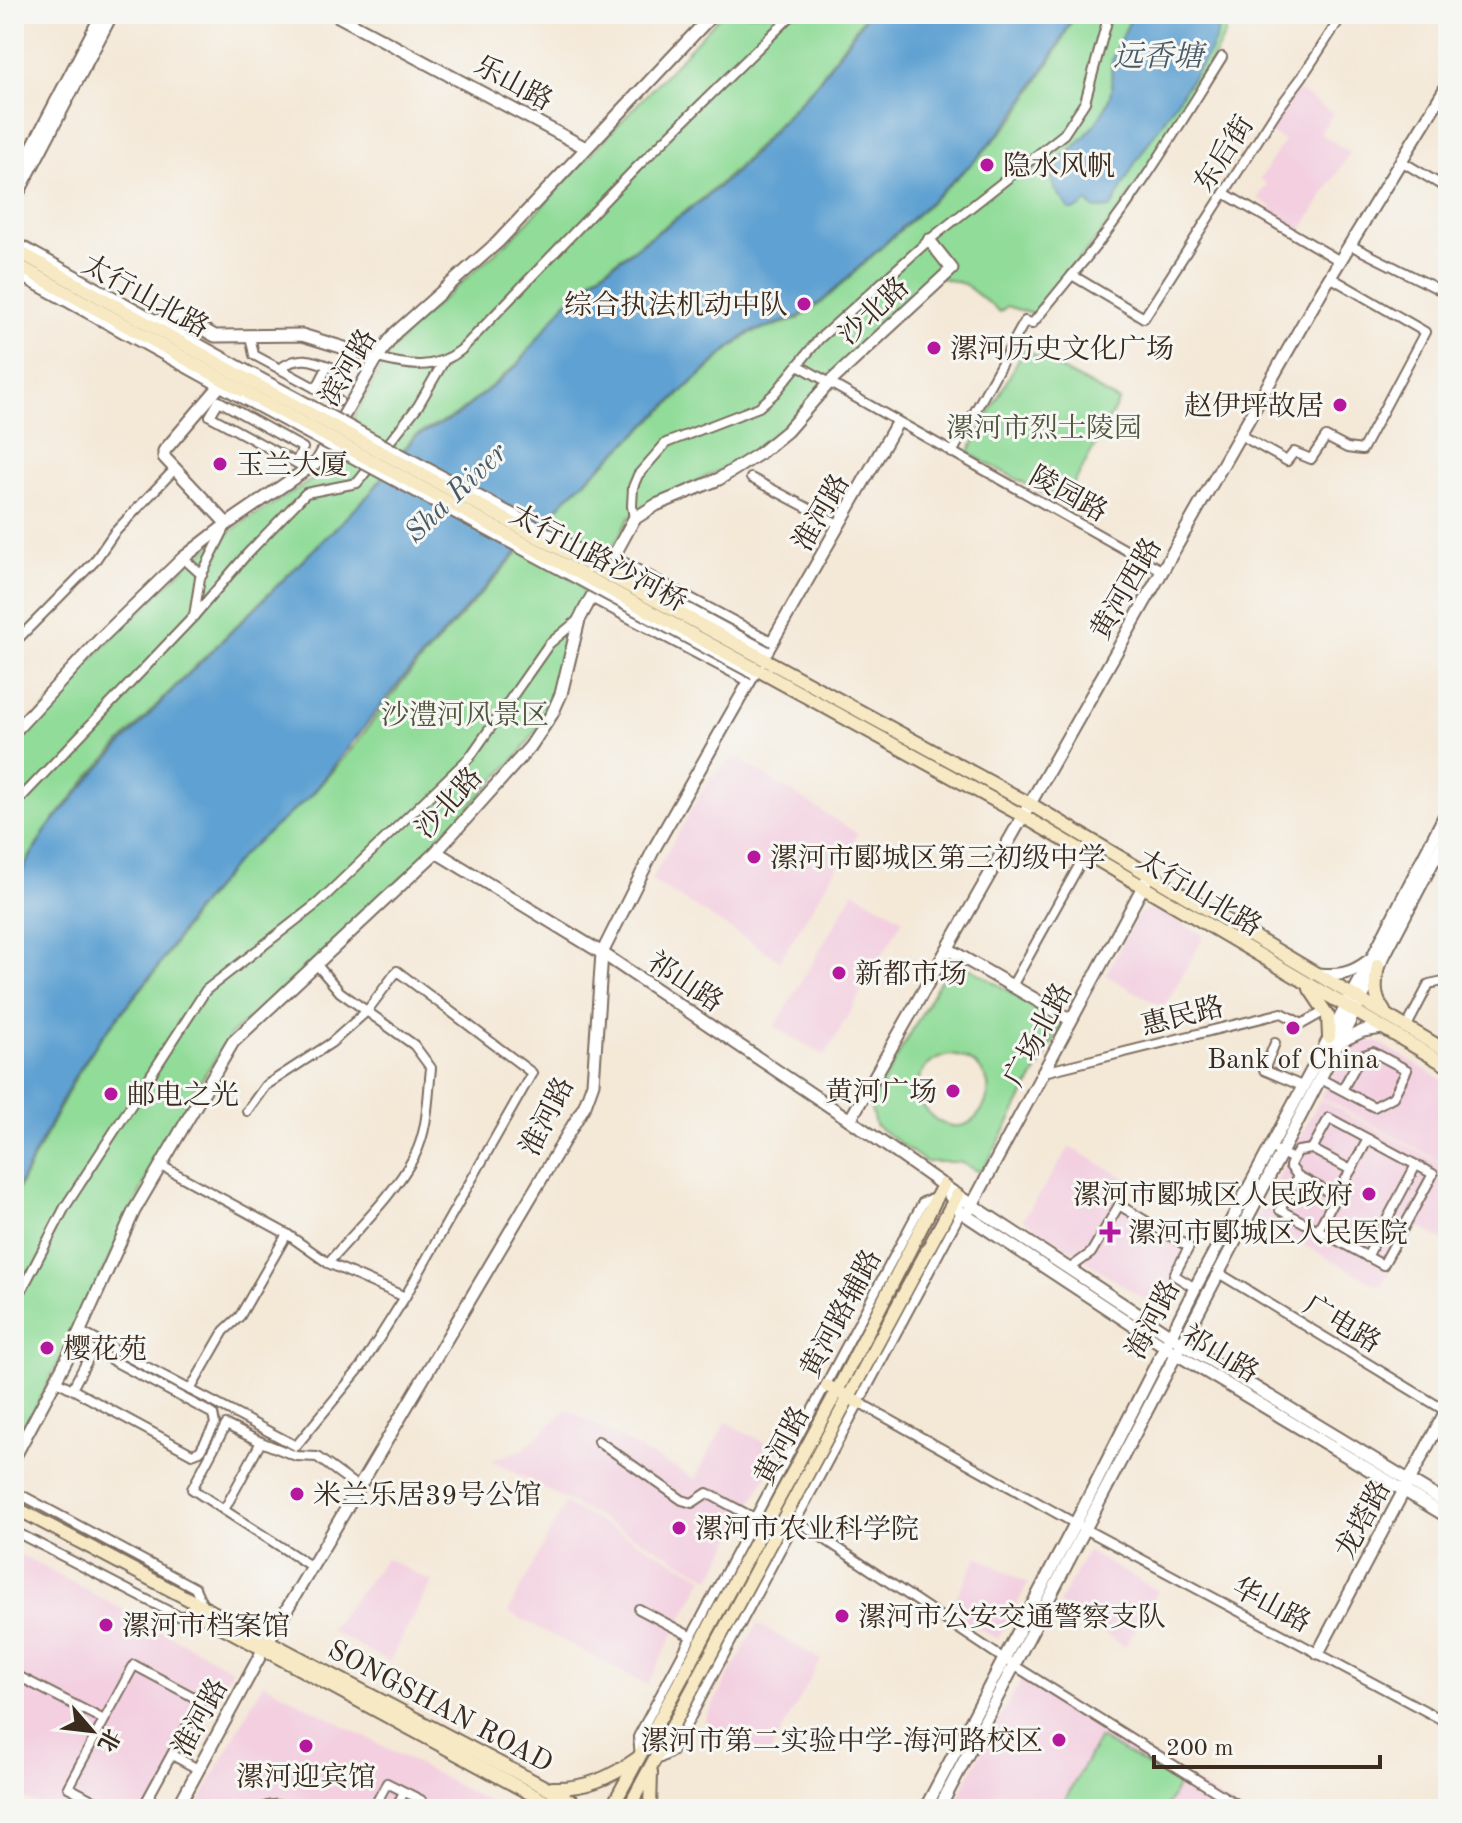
<svg xmlns="http://www.w3.org/2000/svg" width="1462" height="1823" font-family="'Old Standard TT','Noto Serif SC',serif">
<rect width="100%" height="100%" fill="#f6f6f2"/>
<filter id="ink" filterUnits="userSpaceOnUse"><feTurbulence type="fractalNoise" baseFrequency=".0125" numOctaves="2"/><feDisplacementMap in="SourceGraphic" scale="16" xChannelSelector="R" yChannelSelector="G"/><feConvolveMatrix kernelMatrix="1 2 1 2 8 2 1 2 1" color-interpolation-filters="sRGB"/></filter>
<filter id="wash" filterUnits="userSpaceOnUse"><feTurbulence type="fractalNoise" baseFrequency=".006" numOctaves="4" result="noise"/><feDisplacementMap in="SourceGraphic" scale="32" xChannelSelector="R" yChannelSelector="G"/><feGaussianBlur stdDeviation="1.8" result="paint"/><feColorMatrix in="noise" values="0 0 0 0 0 0 0 0 0 0 0 0 0 0 0 0 0 1.4 0 .05"/><feComposite in="paint" operator="in"/></filter>
<g filter="url(#wash)">
<rect width="100%" height="100%" fill="#f4e8d7"/>
<g fill="#f3cfe0">
<polygon points="1296,89 1333,113 1320,133 1350,153 1301,231 1270,211 1272,207 1258,198 1267,184 1260,179 1284,141 1269,132"/>
<polygon points="736,757 858,834 780,960 651,880 711,776"/>
<polygon points="854,891 903,919 825,1056 775,1027"/>
<polygon points="1153,907 1204,936 1164,1008 1105,975 1139,914"/>
<polygon points="1367,1041 1378,1042 1448,1083 1448,1166 1321,1097 1346,1051 1356,1044"/>
<polygon points="1320,1099 1448,1168 1448,1243 1415,1225 1381,1287 1256,1219"/>
<polygon points="1070,1147 1127,1179 1118,1197 1199,1245 1160,1310 1023,1219"/>
<polygon points="567,1409 695,1479 726,1422 780,1451 711,1578 492,1460 524,1449"/>
<polygon points="565,1504 704,1577 647,1685 508,1612"/>
<polygon points="14,1551 232,1669 154,1809 45,1809 14,1792"/>
<polygon points="1087,1551 1158,1591 1125,1647 1059,1603"/>
<polygon points="978,1556 1028,1584 998,1639 948,1612"/>
<polygon points="386,1558 432,1582 389,1662 330,1630"/>
<polygon points="757,1624 821,1660 768,1756 704,1721"/>
<polygon points="1024,1674 1234,1807 1233,1809 951,1809"/>
<polygon points="263,1683 502,1809 196,1809"/>
</g>
<g fill="#91dc99" stroke="#66835c" stroke-width="2" fill-rule="evenodd">
<polygon points="722,14 866,14 816,83 735,170 703,198 595,276 565,303 517,364 478,397 456,415 414,436 369,494 167,694 95,770 46,829 14,883 14,742 108,642 193,559 245,521 315,478 342,438 388,355 416,323 515,235"/>
<path d="M1075,14H1132C1127,30 1117,44 1112,61C1110,71 1113,81 1111,92C1104,122 1073,150 1048,168L1082,205L1087,202L1111,208L1135,163L1209,53L1217,36L1218,14H1224L1225,35L1187,107L1122,208L1033,314L1007,306L1000,312L964,284L938,277L783,427L737,462L646,505L629,518L597,576L564,650L552,695L537,728L523,750L419,861L355,924L232,1033L202,1079L152,1167L80,1320L14,1450V1197L76,1077L99,1041L157,970L194,914L241,856L312,795L353,747L404,680L565,500L729,350L751,333L798,319L823,302L975,161L1016,117L1060,45Z"/>
<polygon points="1024,349 1119,401 1063,504 968,453"/>
<path d="M953,958L1063,1023L984,1169L977,1171L960,1162H926L875,1125L870,1105ZM949,1055C975,1056 998,1079 984,1106C953,1166 874,1076 949,1055Z"/>
<polygon points="1099,1738 1179,1783 1165,1809 1061,1807"/>
</g>
<g fill="#5ea1d2" stroke="#4c6678" stroke-width="2">
<polygon points="868,14 1074,14 1059,44 1014,116 975,160 822,301 796,318 750,332 727,350 566,498 402,679 311,795 241,856 192,914 156,969 98,1041 74,1077 14,1194 14,885 47,829 96,772 168,695 370,494 415,437 457,416 518,365 565,304 596,277 703,200 736,172 817,84"/>
<path d="M1132,14H1218L1217,36L1209,53L1135,163L1111,208L1095,209L1087,202L1076,210H1070L1055,189L1048,168C1073,151 1104,122 1111,92C1113,81 1110,71 1112,61C1117,44 1127,30 1132,14Z"/>
</g>
</g>
<g filter="url(#ink)">
<g fill="none" stroke-linecap="round" stroke-linejoin="round">
<g stroke="#7c6c5f" stroke-width="12">
<g id="minor">
<polyline points="1401,161 1448,189"/>
<polyline points="1224,193 1340,261"/>
<polyline points="14,241 260,377"/>
<polyline points="1350,245 1448,294"/>
<polyline points="14,273 244,400"/>
<path d="M1072,275C1130,208 1175,132 1222,57"/>
<path d="M250,336L254,355L280,369C300,352 317,362 339,370L346,366L357,352"/>
<path d="M377,358C408,366 434,371 461,350L636,168L793,14"/>
<polyline points="798,365 1163,571"/>
<polyline points="280,369 339,401"/>
<polyline points="316,389 328,366"/>
<polyline points="1240,435 1287,461 1294,452 1311,459 1326,437 1347,448 1362,450 1425,332 1330,277"/>
<polyline points="384,449 418,406 444,361"/>
<polyline points="952,453 1025,321 1032,324 1072,275 1144,318 1276,112 1302,77 1343,14"/>
<polyline points="296,462 303,448 219,401 210,416 309,470"/>
<polyline points="751,478 840,525"/>
<polyline points="634,519 632,506 633,487 638,475 666,443 759,407 775,393 819,339 929,240 1064,134 1085,102 1109,14"/>
<polyline points="614,557 773,642"/>
<polyline points="183,558 202,575"/>
<polyline points="591,598 750,682"/>
<polyline points="194,616 247,554 306,493 357,483 373,463"/>
<polyline points="14,643 94,562 114,533 174,470"/>
<polyline points="14,805 194,616 200,578 225,528"/>
<path d="M317,965L340,992L414,1045L431,1068C428,1096 428,1130 415,1155C394,1195 357,1229 328,1263"/>
<polyline points="1012,986 1086,853"/>
<polyline points="1406,1028 1429,984 1448,980"/>
<polyline points="1275,1043 1264,1070 1302,1086"/>
<polyline points="1044,1072 1282,1013 1302,1024 1325,1011"/>
<polyline points="1319,1078 1374,1107 1393,1097 1407,1070 1373,1052 1361,1056 1342,1090"/>
<polyline points="1312,1149 1329,1118 1368,1139 1351,1170"/>
<polyline points="1277,1151 1293,1159 1290,1166 1298,1176 1336,1196 1351,1170 1312,1149 1298,1151 1293,1159"/>
<polyline points="160,1165 287,1234 328,1263 405,1297"/>
<polyline points="1298,1176 1280,1210 1318,1230 1336,1196"/>
<polyline points="1318,1230 1383,1265 1433,1174 1416,1165"/>
<polyline points="1367,1257 1416,1165 1368,1139"/>
<polyline points="1069,1269 1091,1253 1119,1205 1189,1247 1174,1275 1195,1288"/>
<polyline points="1217,1272 1446,1411"/>
<polyline points="14,1305 65,1207 206,990 318,903 470,757 549,644 578,620"/>
<polyline points="79,1331 296,1446 361,1367 405,1297 532,1073 397,971 367,1011 331,1043 265,1086 247,1111"/>
<polyline points="55,1380 72,1389 192,1454 200,1451 215,1424 213,1414 93,1350 72,1389"/>
<polyline points="190,1390 224,1331 240,1316 287,1234"/>
<polyline points="860,1403 1085,1529 1448,1723"/>
<polyline points="598,1441 682,1500 692,1503 707,1493 756,1519"/>
<polyline points="14,1491 195,1588 203,1606"/>
<polyline points="224,1510 192,1489 226,1425 261,1442"/>
<polyline points="796,1520 1004,1659 1244,1809"/>
<polyline points="14,1531 178,1616 197,1615"/>
<polyline points="312,1567 224,1510 261,1442 296,1456 317,1457 358,1487"/>
<polyline points="639,1609 692,1637"/>
<polyline points="14,1674 104,1720"/>
<polyline points="172,1755 198,1769"/>
<polyline points="640,1755 638,1737 923,1202 937,1197"/>
<polyline points="653,1762 672,1752 961,1212"/>
<polyline points="109,1809 68,1787 134,1665 201,1701 142,1809"/>
<path d="M259,1809C270,1804 277,1803 288,1809"/>
<polyline points="373,1809 387,1783 421,1800 416,1809"/>
<polyline points="395,1809 404,1792"/>
</g>
</g>
<g stroke="#7c6c5f" stroke-width="15">
<g id="tertiary">
<polyline points="334,14 586,148"/>
<polyline points="14,182 102,14"/>
<polyline points="14,201 112,14"/>
<polyline points="149,324 176,314 215,336 302,335 377,358"/>
<polyline points="224,381 164,451 164,457 227,524"/>
<polyline points="14,732 102,637 183,558 227,524 317,462 377,358 395,333 498,242 713,14"/>
<polyline points="436,852 602,953 850,1120 957,1195 1180,1342 1448,1504"/>
<polyline points="948,949 1071,1020"/>
<path d="M1318,974C1339,976 1351,974 1368,961"/>
<polyline points="1337,1043 1363,1031 1382,1028"/>
<polyline points="850,1120 1321,292 1448,84"/>
<polyline points="950,1196 961,1212 1175,1353 1448,1517"/>
<polyline points="970,1209 1147,879"/>
<polyline points="14,1458 69,1355 134,1211 233,1042 436,852 530,747 552,714 561,694 579,620 634,519 656,505 719,479 759,454 787,431 828,384 952,269 929,240"/>
<polyline points="1318,1653 1448,1407"/>
<polyline points="14,1805 21,1809"/>
<polyline points="177,1809 268,1641 585,1105 593,1083 602,953 655,847 897,423"/>
<polyline points="925,1809 1075,1524 1195,1288 1372,958 1448,809"/>
<polyline points="939,1809 1448,833"/>
</g>
</g>
<g stroke="#7c6c5f" stroke-width="16">
<g id="secondary">
<polyline points="14,249 255,384"/>
<polyline points="14,263 249,394"/>
<polyline points="764,659 1030,804 1448,1052"/>
<polyline points="758,670 1023,816 1448,1066"/>
<path d="M1378,965C1375,984 1373,996 1384,1011"/>
<polyline points="1310,989 1328,1016 1329,1037"/>
<polyline points="827,1386 860,1403"/>
<polyline points="14,1507 586,1809"/>
<polyline points="193,1611 559,1809"/>
<path d="M552,1788C586,1789 610,1778 638,1758"/>
<polyline points="611,1809 837,1391 943,1185"/>
<polyline points="628,1809 957,1195"/>
<polyline points="650,1809 651,1772"/>
</g>
</g>
<use href="#minor" stroke="#fff" stroke-width="8"/>
<use href="#tertiary" stroke="#fff" stroke-width="11"/>
<use href="#secondary" stroke="#f6e9c3" stroke-width="12"/>
<g stroke="#7c6c5f" stroke-width="12" stroke-linecap="butt">
<g id="minor-bridge">
<polyline points="260,377 768,651"/>
<polyline points="244,400 754,675"/>
</g>
</g>
<g stroke="#7c6c5f" stroke-width="16" stroke-linecap="butt">
<g id="secondary-bridge">
<polyline points="255,384 764,659"/>
<polyline points="249,394 758,670"/>
</g>
</g>
<use href="#minor-bridge" stroke="#fff" stroke-width="8"/>
<use href="#secondary-bridge" stroke="#f6e9c3" stroke-width="12"/>
</g>
</g>
<g fill="#b5179e" stroke="#f6f6f2" stroke-width="3">
<circle cx="987" cy="165" r="8"/>
<circle cx="804" cy="304" r="8"/>
<circle cx="934" cy="348" r="8"/>
<circle cx="1340" cy="405" r="8"/>
<circle cx="220" cy="464" r="8"/>
<circle cx="754" cy="857" r="8"/>
<circle cx="839" cy="973" r="8"/>
<circle cx="1293" cy="1028" r="8"/>
<circle cx="953" cy="1091" r="8"/>
<circle cx="111" cy="1094" r="8"/>
<circle cx="1369" cy="1194" r="8"/>
<path d="M1106 1220h8v8h8v8h-8v8h-8v-8h-8v-8h8z"/>
<circle cx="47" cy="1348" r="8"/>
<circle cx="297" cy="1494" r="8"/>
<circle cx="679" cy="1528" r="8"/>
<circle cx="842" cy="1616" r="8"/>
<circle cx="106" cy="1625" r="8"/>
<circle cx="1059" cy="1740" r="8"/>
<circle cx="306" cy="1746" r="8"/>
</g>
<g text-anchor="middle" stroke-width="6" stroke-linejoin="round" paint-order="stroke">
<g font-size="28" fill="#3b2a1e" stroke="#f6f6f2">
<text transform="translate(514 82) rotate(28)" y="10">乐山路</text>
<text transform="translate(1223 153) rotate(-57)" y="10">东后街</text>
<text transform="translate(146 295) rotate(29)" y="10">太行山北路</text>
<text transform="translate(873 310) rotate(-43)" y="10">沙北路</text>
<text transform="translate(347 367) rotate(-59)" y="10">滨河路</text>
<text transform="translate(1069 493) rotate(29)" y="10">陵园路</text>
<text transform="translate(820 512) rotate(-60)" y="10">淮河路</text>
<text transform="translate(599 557) rotate(28)" y="10">太行山路沙河桥</text>
<text transform="translate(1125 588) rotate(-60)" y="10">黄河西路</text>
<text transform="translate(448 802) rotate(-48)" y="10">沙北路</text>
<text transform="translate(1200 892) rotate(31)" y="10">太行山北路</text>
<text transform="translate(686 981) rotate(34)" y="10">祁山路</text>
<text transform="translate(1182 1015) rotate(-14)" y="10">惠民路</text>
<text transform="translate(1037 1034) rotate(-62)" y="10">广场北路</text>
<text transform="translate(546 1116) rotate(-63)" y="10">淮河路</text>
<text transform="translate(840 1313) rotate(-62)" y="10">黄河路辅路</text>
<text transform="translate(1152 1319) rotate(-63)" y="10">海河路</text>
<text transform="translate(1343 1323) rotate(31)" y="10">广电路</text>
<text transform="translate(1221 1353) rotate(31)" y="10">祁山路</text>
<text transform="translate(781 1445) rotate(-62)" y="10">黄河路</text>
<text transform="translate(1362 1519) rotate(-62)" y="10">龙塔路</text>
<text transform="translate(1272 1604) rotate(28)" y="10">华山路</text>
<text transform="translate(441 1705) rotate(28)" y="10">SONGSHAN ROAD</text>
<text transform="translate(199 1717) rotate(-61)" y="10">淮河路</text>
</g>
<g font-size="28" fill="#3b2a1e" stroke="#f6f6f2" text-anchor="start">
<text x="1003" y="175">隐水风帆</text>
<text x="788" y="314" text-anchor="end">综合执法机动中队</text>
<text x="950" y="358">漯河历史文化广场</text>
<text x="1324" y="415" text-anchor="end">赵伊坪故居</text>
<text x="236" y="474">玉兰大厦</text>
<text x="770" y="867">漯河市郾城区第三初级中学</text>
<text x="855" y="983">新都市场</text>
<text x="1293" y="1068" text-anchor="middle">Bank of China</text>
<text x="937" y="1101" text-anchor="end">黄河广场</text>
<text x="127" y="1104">邮电之光</text>
<text x="1353" y="1204" text-anchor="end">漯河市郾城区人民政府</text>
<text x="1128" y="1242">漯河市郾城区人民医院</text>
<text x="63" y="1358">樱花苑</text>
<text x="313" y="1504">米兰乐居39号公馆</text>
<text x="695" y="1538">漯河市农业科学院</text>
<text x="858" y="1626">漯河市公安交通警察支队</text>
<text x="122" y="1635">漯河市档案馆</text>
<text x="1043" y="1750" text-anchor="end">漯河市第二实验中学-海河路校区</text>
<text x="306" y="1786" text-anchor="middle">漯河迎宾馆</text>
</g>
<g font-size="28" fill="#50563d" stroke="#f6f6f2">
<text x="1044" y="437">漯河市烈士陵园</text>
<text x="465" y="724">沙澧河风景区</text>
</g>
<g font-size="30" font-style="italic" fill="#495a66" stroke="#f6f6f2">
<text x="1158" y="66">远香塘</text>
<text transform="translate(455 492) rotate(-44)" y="10">Sha River</text>
</g>
</g>
<rect width="1462" height="1823" fill="none" stroke="#f6f6f2" stroke-width="48"/>
<g transform="translate(92 1731) rotate(118)" stroke="#f6f6f2" stroke-width="6" paint-order="stroke">
<path d="M0-6L14 30L0 20L-14 30Z" fill="#3b2a1e"/>
<text y="-12" font-size="22" font-weight="bold" text-anchor="middle" fill="#3b2a1e">北</text>
</g>
<path d="M1154 1755v12h226v-12" fill="none" stroke="#3b2a1e" stroke-width="4"/>
<text x="1166" y="1755" font-size="24" fill="#3b2a1e" stroke="#f6f6f2" stroke-width="6" paint-order="stroke">200 m</text>
</svg>
